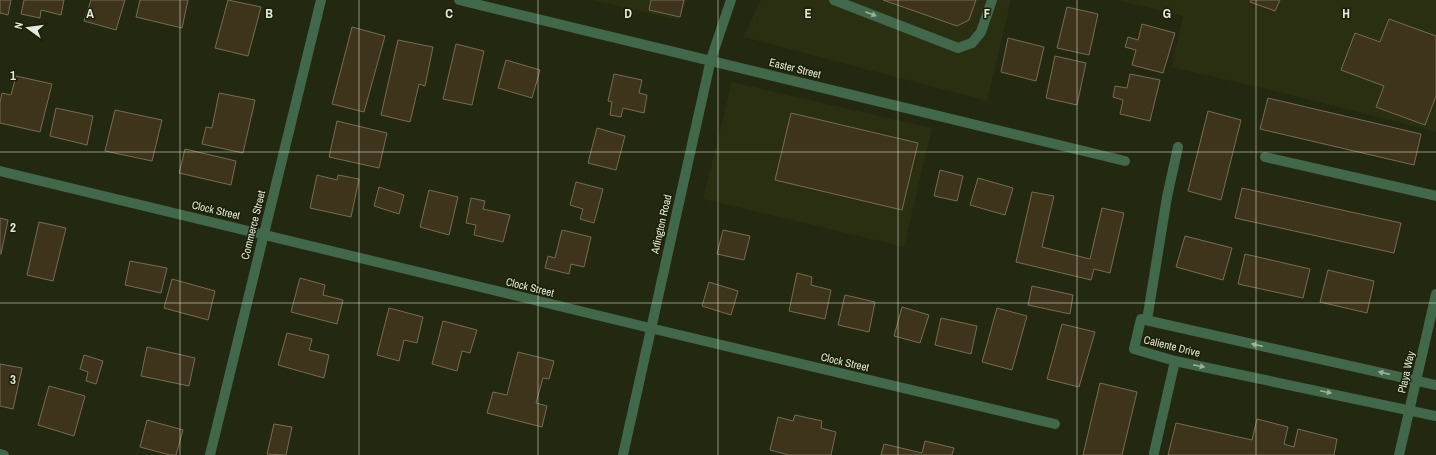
<svg xmlns="http://www.w3.org/2000/svg" width="1436" height="455" font-family="'Archivo Narrow',sans-serif">
<rect width="100%" height="100%" fill="#232811"/>
<g fill="#292f10">
<polygon points="593,0 688,0 677,20"/>
<polygon points="761,0 1011,0 987,101 743,37"/>
<polygon points="1116,0 1436,0 1436,132 1279,92 1171,67 1183,16"/>
<polygon points="732,82 932,128 904,247 703,199"/>
</g>
<g fill="#3e341c" stroke="#776c52">
<polygon points="0,0 11,0 8,15 0,13"/>
<polygon points="24,0 64,0 61,15 41,10 40,18 21,14"/>
<polygon points="91,0 125,0 116,30 84,21"/>
<polygon points="140,0 188,0 182,28 136,17"/>
<polygon points="228,0 261,7 248,56 215,48"/>
<polygon points="651,0 684,0 680,17 649,10"/>
<polygon points="883,0 976,0 969,20 957,26"/>
<polygon points="1251,0 1280,0 1275,11 1250,2"/>
<polygon points="1067,7 1098,14 1089,55 1057,48"/>
<polygon points="1389,19 1436,36 1436,96 1425,125 1376,107 1384,86 1341,70 1355,33 1380,42"/>
<polygon points="1142,24 1175,33 1163,73 1132,65 1136,50 1125,47 1128,37 1138,40"/>
<polygon points="352,27 385,36 364,112 332,104"/>
<polygon points="1008,38 1044,47 1036,81 1001,72"/>
<polygon points="398,40 433,47 425,86 419,84 410,122 381,115"/>
<polygon points="456,44 484,51 472,105 443,99"/>
<polygon points="1055,56 1086,63 1077,105 1046,98"/>
<polygon points="506,60 540,70 532,98 498,88"/>
<polygon points="614,74 642,80 639,93 647,95 644,113 623,108 621,117 610,115 612,102 608,101"/>
<polygon points="1130,74 1160,80 1150,121 1120,114 1123,100 1113,97 1115,86 1127,88"/>
<polygon points="16,76 52,84 40,132 0,123 0,102 2,93 11,95"/>
<polygon points="219,93 255,100 243,153 202,144 206,127 212,128"/>
<polygon points="1268,98 1421,134 1414,165 1260,129"/>
<polygon points="56,108 93,116 87,145 50,136"/>
<polygon points="115,110 162,120 152,161 105,151"/>
<polygon points="1208,111 1241,120 1221,200 1188,191"/>
<polygon points="791,113 918,143 902,210 775,180"/>
<polygon points="337,121 387,133 379,168 329,157"/>
<polygon points="597,128 625,136 616,170 588,163"/>
<polygon points="185,149 236,161 231,185 179,173"/>
<polygon points="940,170 963,176 957,201 934,196"/>
<polygon points="317,175 337,180 338,175 359,179 351,217 310,208"/>
<polygon points="978,178 1013,188 1005,215 970,205"/>
<polygon points="576,182 603,189 594,223 580,219 583,209 570,205"/>
<polygon points="379,187 404,195 399,214 374,206"/>
<polygon points="1242,188 1401,223 1394,253 1235,218"/>
<polygon points="429,190 458,197 449,235 420,227"/>
<polygon points="1032,192 1054,196 1042,247 1090,259 1102,208 1124,213 1110,273 1094,269 1091,280 1016,262"/>
<polygon points="471,198 485,201 483,209 510,215 503,242 474,235 476,225 466,223"/>
<polygon points="0,218 8,220 1,254 0,254"/>
<polygon points="39,222 66,228 53,281 27,275"/>
<polygon points="562,230 591,237 584,267 571,264 569,274 545,268 548,256 555,258"/>
<polygon points="723,230 750,236 744,260 717,254"/>
<polygon points="1185,236 1232,248 1223,280 1176,267"/>
<polygon points="1245,254 1310,269 1303,298 1238,284"/>
<polygon points="130,261 167,268 161,293 125,285"/>
<polygon points="1328,270 1374,281 1367,313 1320,302"/>
<polygon points="797,273 812,277 811,285 831,290 825,319 789,311"/>
<polygon points="300,278 325,285 323,295 343,300 337,324 291,312"/>
<polygon points="172,279 215,291 208,320 164,308"/>
<polygon points="709,282 738,291 731,315 702,306"/>
<polygon points="1032,286 1073,295 1070,314 1028,305"/>
<polygon points="845,295 875,302 869,332 838,325"/>
<polygon points="902,307 929,315 920,343 894,336"/>
<polygon points="389,308 423,317 417,343 404,340 399,361 377,355"/>
<polygon points="997,308 1027,316 1012,370 982,362"/>
<polygon points="941,318 977,326 971,354 935,345"/>
<polygon points="443,321 477,330 470,353 462,351 457,371 432,364"/>
<polygon points="1062,324 1095,332 1079,387 1047,379"/>
<polygon points="287,333 312,339 309,350 329,355 324,378 278,365"/>
<polygon points="147,347 195,358 189,386 141,376"/>
<polygon points="518,352 554,361 549,379 543,378 536,403 547,406 542,427 487,413 493,392 507,395"/>
<polygon points="84,355 103,361 96,384 86,381 88,372 80,369"/>
<polygon points="0,364 22,368 13,409 0,406"/>
<polygon points="1100,383 1137,392 1122,455 1083,455"/>
<polygon points="49,386 85,396 74,436 38,425"/>
<polygon points="795,415 822,421 821,428 836,432 831,455 789,455 770,450 778,417 793,421"/>
<polygon points="1257,419 1288,427 1284,444 1294,447 1298,429 1337,439 1334,455 1168,455 1176,423 1252,440"/>
<polygon points="147,420 183,430 176,455 170,455 140,447"/>
<polygon points="274,424 292,427 286,455 267,454"/>
<polygon points="925,441 954,448 952,455 881,455 884,444 922,453"/>
</g>
<g fill="none" stroke-linecap="round" stroke-linejoin="round">
<g stroke="#41684b" stroke-width="10">
<polyline points="459,0 1125,161"/>
<polyline points="834,0 958,48 972,43 981,32 992,0"/>
<polyline points="1265,157 1436,196"/>
<polyline points="0,171 650,328 1055,424"/>
<polyline points="1147,320 1167,197 1178,147"/>
<polyline points="1436,385 1141,319 1134,349 1175,361 1436,416"/>
<polyline points="1154,453 1175,361"/>
<polyline points="0,454 4,455"/>
<polyline points="210,455 321,0"/>
<polyline points="623,455 711,59 731,0"/>
<polyline points="1399,455 1436,294"/>
</g>
</g>
<defs><path id="oneway-solid" d="M-6-.8H1V-3.2L6.5 0L1 3.2V.8H-6Z"/></defs>
<g fill="#9baf9a">
<use href="#oneway-solid" transform="translate(871 14) rotate(21)"/>
<use href="#oneway-solid" transform="translate(1257 345) rotate(-167)"/>
<use href="#oneway-solid" transform="translate(1199 366) rotate(12)"/>
<use href="#oneway-solid" transform="translate(1384 373) rotate(-167)"/>
<use href="#oneway-solid" transform="translate(1326 392) rotate(12)"/>
</g>
<path fill="none" stroke="#e5e9db" stroke-width="1" stroke-opacity="0.55" d="M180,0V455M359,0V455M538,0V455M718,0V455M898,0V455M1077,0V455M1256,0V455M0,152H1436M0,303H1436"/>
<g text-anchor="middle" stroke-width="3" stroke-linejoin="round" paint-order="stroke">
<g font-size="11" fill="#e5e9db" stroke="#1a1f07">
<text transform="translate(795 68) rotate(14)" y="4">Easter Street</text>
<text transform="translate(216 210) rotate(13)" y="4">Clock Street</text>
<text transform="translate(661 224) rotate(-77)" y="4">Arlington Road</text>
<text transform="translate(253 225) rotate(-76)" y="4">Commerce Street</text>
<text transform="translate(530 287) rotate(14)" y="4">Clock Street</text>
<text transform="translate(1172 346) rotate(14)" y="4">Caliente Drive</text>
<text transform="translate(845 362) rotate(13)" y="4">Clock Street</text>
<text transform="translate(1406 372) rotate(-77)" y="4">Playa Way</text>
</g>
</g>
<g font-size="13" text-anchor="middle" font-weight="bold" fill="#e5e9db" stroke="#1a1f07" stroke-width="3" stroke-linejoin="round" paint-order="stroke">
<text x="90" y="18">A</text>
<text x="269" y="18">B</text>
<text x="449" y="18">C</text>
<text x="628" y="18">D</text>
<text x="808" y="18">E</text>
<text x="987" y="18">F</text>
<text x="1167" y="18">G</text>
<text x="1346" y="18">H</text>
<text x="13" y="80">1</text>
<text x="13" y="232">2</text>
<text x="13" y="384">3</text>
</g>
<g transform="translate(28 28) rotate(284)" stroke="#1a1f07" stroke-width="3" paint-order="stroke">
<path d="M0-3L7 15L0 10L-7 15Z" fill="#e5e9db"/>
<text y="-6" font-size="11" font-weight="bold" text-anchor="middle" fill="#e5e9db">N</text>
</g>
</svg>
